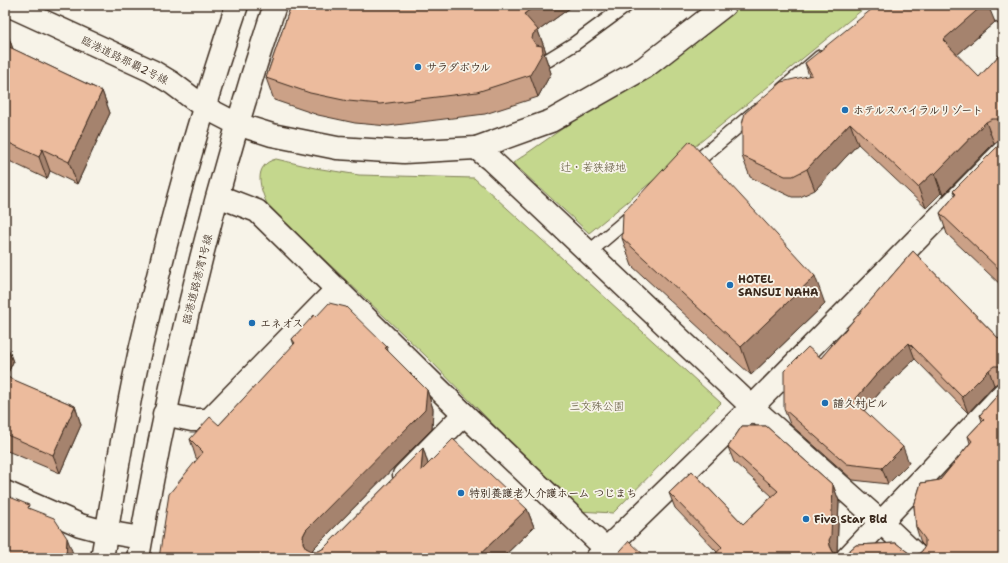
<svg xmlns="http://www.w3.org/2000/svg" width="1008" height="563" font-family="'Shantell Sans','Klee One',sans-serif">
<rect width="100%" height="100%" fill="#f7f3e8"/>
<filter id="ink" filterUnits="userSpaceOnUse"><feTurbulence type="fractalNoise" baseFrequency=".025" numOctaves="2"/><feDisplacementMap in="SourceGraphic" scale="8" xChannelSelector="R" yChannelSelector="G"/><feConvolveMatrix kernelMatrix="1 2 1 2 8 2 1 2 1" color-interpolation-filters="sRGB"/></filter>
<g filter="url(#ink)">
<g fill="#c4d78d" stroke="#808056">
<polygon points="740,5 868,5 589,233 513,163"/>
<path d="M276,159L315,168L359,175L474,178L721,403L613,513L578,511L427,357L268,206C260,189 252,165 276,159Z"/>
</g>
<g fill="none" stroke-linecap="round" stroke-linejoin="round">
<g stroke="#3b2a1e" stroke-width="16">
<g id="service">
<polyline points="548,60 574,44 627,5"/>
<polyline points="782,90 820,57"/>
<polyline points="690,167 756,111"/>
<polyline points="588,253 635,213"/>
</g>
</g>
<g stroke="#3b2a1e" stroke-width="25">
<g id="minor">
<polyline points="995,5 1003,13"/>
<polyline points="476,148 491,160 752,407 881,522 919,558"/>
<polyline points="218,196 257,211 464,414 606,549"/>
<polyline points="164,414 192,420 209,420 337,289"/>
<polyline points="404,475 464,414"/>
<polyline points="5,492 80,525 106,532 141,538"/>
<polyline points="597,558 752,407 1003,152"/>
<polyline points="847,558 1003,394"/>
</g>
</g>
<g stroke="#3b2a1e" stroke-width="25">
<g id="tertiary">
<polyline points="8,5 152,71 172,83 204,107 237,124 272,135 337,148 404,152 476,148 551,121 644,68 725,5"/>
<path d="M102,558C114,490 124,422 139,355C166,237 198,120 237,5"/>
<path d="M138,558C170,371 215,185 275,5"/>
</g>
</g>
<use href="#service" stroke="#f7f3e8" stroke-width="13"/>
<use href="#minor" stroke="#f7f3e8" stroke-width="22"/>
<use href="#tertiary" stroke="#f7f3e8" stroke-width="22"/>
</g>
<g fill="#cba187" stroke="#3b2a1e">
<polygon points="291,5 574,5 538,31 546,52 544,53 551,73 538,97 485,114 388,126 355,123 318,115 274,100 266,78"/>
<polygon points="995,22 957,55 979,77 1003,51 1003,140 1000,140 994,143 943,195 941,193 926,208 858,144 815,190 800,197 792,197 750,177 742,156 809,76 805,63"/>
<polygon points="5,30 6,30 13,49 102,91 110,113 77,184 50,171 47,179 5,159"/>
<polygon points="1003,141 1003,287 947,234 940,213 955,195 953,191"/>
<polygon points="622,238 825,304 751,375 632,266"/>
<polygon points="913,251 1003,343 1003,382 1000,382 994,385 968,413 915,359 881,391 864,411 909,463 888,484 853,480 790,424 784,409 821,358"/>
<polygon points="316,317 387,347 388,351 427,390 433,409 432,429 313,549 312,551 319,551 324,548 423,448 428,464 527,509 534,527 502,558 159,558 198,459 196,458 190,439 219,425 294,345 292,339"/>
<polygon points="5,343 6,343 13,362 6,377 75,406 81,425 60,473 5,450"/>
<polygon points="1003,389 1003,558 712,558 717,552 675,508 669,493 692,471 743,524 772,496 734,462 728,447 742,426 766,426 833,485 839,501 837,551 836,553 838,554 844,555 856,545 896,543 910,554 917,555 922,551 925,547 921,543 916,527 914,506 921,483 940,480 970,443 968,436 982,421 980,415"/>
</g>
<g fill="#a5836e" stroke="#3b2a1e">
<polygon points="536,5 574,5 538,31 546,52 544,53 551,73 538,97 530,75 524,14"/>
<polygon points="982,5 988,5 995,22 950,61 943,40"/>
<polygon points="6,30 14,52 5,56 5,33"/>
<polygon points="102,91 110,113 77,184 69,162"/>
<polygon points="986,122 994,143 943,195 935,174"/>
<polygon points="850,123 858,144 815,190 807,169"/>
<polygon points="42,149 50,171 47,179 39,157"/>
<polygon points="934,172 941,193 926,208 918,187"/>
<polygon points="815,276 825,304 751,375 741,347"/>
<polygon points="6,343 13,362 5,379 5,346"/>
<polygon points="909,343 915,359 881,391 860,416 854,401 876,375"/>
<polygon points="989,370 994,385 968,413 962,397"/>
<polygon points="427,390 433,409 432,429 313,549 310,555 303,543 303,536 306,530"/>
<polygon points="75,406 81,425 60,473 53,455"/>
<polygon points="903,447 909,463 888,484 882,468"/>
<polygon points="423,448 429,467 421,471"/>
<polygon points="833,485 839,501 837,551 835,555 830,546 829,540"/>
<polygon points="527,509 534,527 502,558 476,558"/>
<polygon points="67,538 74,556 73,558 66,558"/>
</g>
<g fill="#ecbb9d" stroke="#3b2a1e">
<polygon points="291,5 536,5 524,14 538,30 533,34 532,39 536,45 542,46 543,52 530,75 477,92 380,104 348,101 310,93 266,78"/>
<polygon points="877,5 983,5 943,40 979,77 1003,51 1003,122 999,119 992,119 986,122 935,174 934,172 918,187 850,123 807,169 793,176 785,176 742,156 742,124 745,113 781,82 812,75 805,63"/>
<polygon points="5,45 102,91 69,162 42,149 39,157 5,141"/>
<polygon points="690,141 815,276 741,347 622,238 623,213"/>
<polygon points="1003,141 1003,273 940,213 956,194 953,191"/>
<polygon points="913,251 1003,343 1003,368 1000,366 994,366 989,370 962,397 909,343 876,375 854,401 903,447 882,468 847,464 784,409 784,371 808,347 821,358"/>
<polygon points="329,303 346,307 387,347 385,348 427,390 425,410 306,530 303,536 303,543 306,548 312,551 319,551 324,548 423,448 421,471 453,439 527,509 476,558 159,558 169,494 203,452 190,439 210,417 219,425 295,343 292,339 314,315 316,317"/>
<polygon points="5,376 75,406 53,455 5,434"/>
<polygon points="1003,389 1003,558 712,558 722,547 669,493 692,471 743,524 778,491 728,447 742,426 766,426 833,485 831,536 829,540 830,546 833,552 838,554 844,555 856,545 896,543 910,554 917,555 922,551 925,546 925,539 916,527 914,506 921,483 940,480 972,441 968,436 984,419 980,415"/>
<polygon points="5,495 29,505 28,508 54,518 67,538 66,558 5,558"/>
<polygon points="629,541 647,558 614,558"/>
</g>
</g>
<g fill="#1f6fb2" stroke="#f7f3e8" stroke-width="1.5">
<circle cx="418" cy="67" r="4"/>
<circle cx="845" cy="110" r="4"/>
<circle cx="730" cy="285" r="4"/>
<circle cx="252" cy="323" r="4"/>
<circle cx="825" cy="403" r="4"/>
<circle cx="461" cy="493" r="4"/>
<circle cx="806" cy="519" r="4"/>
</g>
<g text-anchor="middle" stroke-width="3.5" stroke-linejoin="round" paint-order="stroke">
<g font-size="11" fill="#3b2a1e" stroke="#f7f3e8">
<text transform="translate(125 60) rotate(26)" y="4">臨港道路那覇2号線</text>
<text transform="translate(197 279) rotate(-76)" y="4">臨港道路港湾1号線</text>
</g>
<g font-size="11" font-weight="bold" fill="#3b2a1e" stroke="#f7f3e8" text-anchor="start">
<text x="426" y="71">サラダボウル</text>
<text x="853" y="114">ホテルスパイラルリゾート</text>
<text x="738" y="283">HOTEL<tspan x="738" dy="13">SANSUI NAHA</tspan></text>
<text x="260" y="327">エネオス</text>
<text x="833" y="407">譜久村ビル</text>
<text x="469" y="497">特別養護老人介護ホーム つじまち</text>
<text x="814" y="523">Five Star Bld</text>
</g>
<g font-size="11" fill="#5d553a" stroke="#f7f3e8">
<text x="593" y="171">辻・若狭緑地</text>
<text x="597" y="410">三文殊公園</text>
</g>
</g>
<rect width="1008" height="563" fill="none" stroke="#f7f3e8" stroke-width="20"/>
<rect x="10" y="10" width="988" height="543" fill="none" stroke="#3b2a1e" stroke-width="1.5" filter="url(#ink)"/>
</svg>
